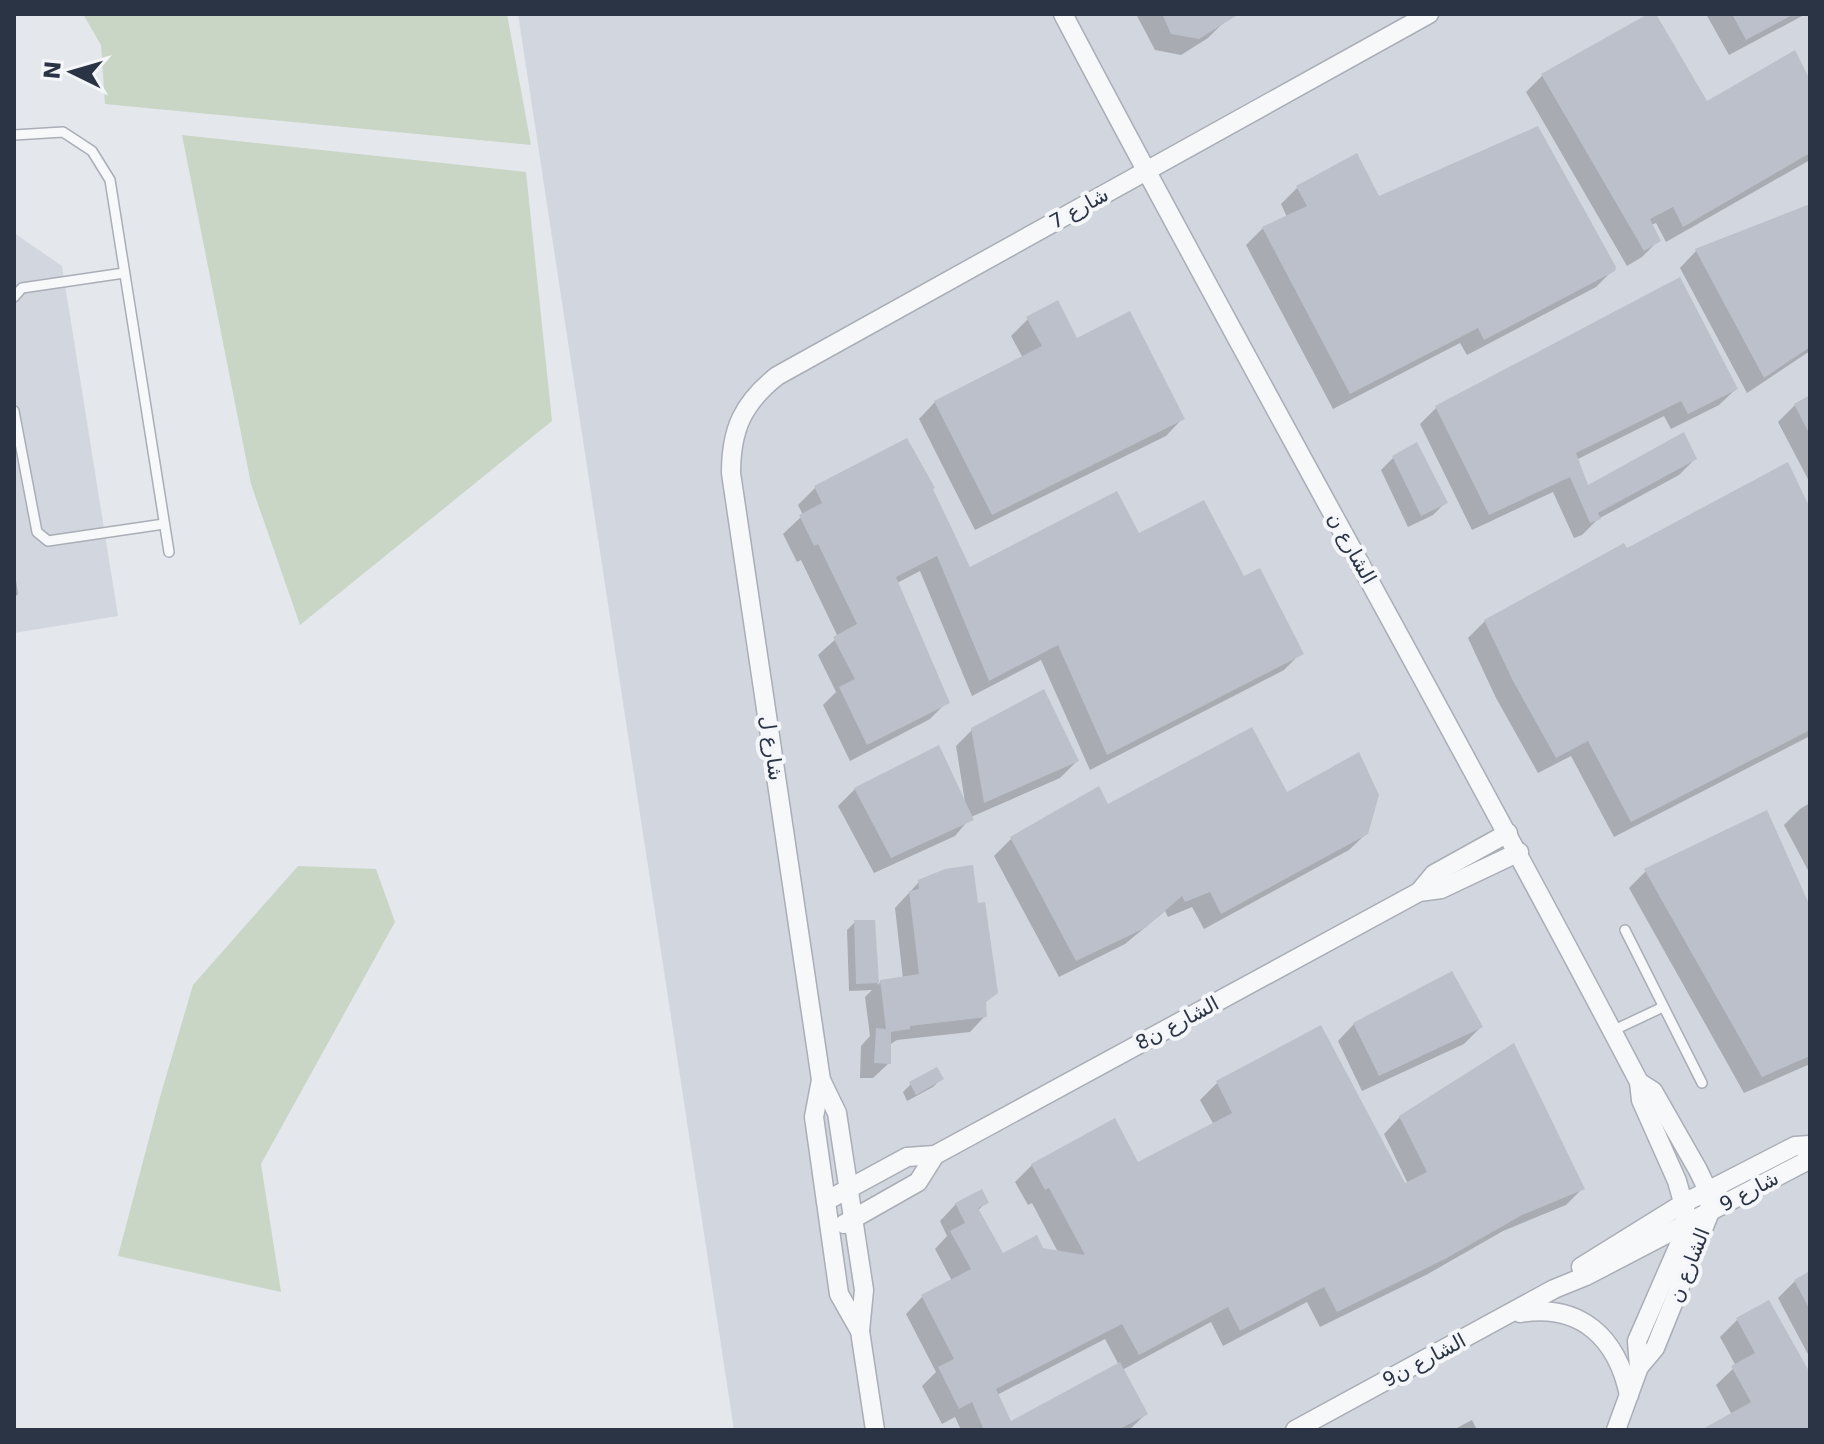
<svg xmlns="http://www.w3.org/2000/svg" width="1824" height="1444" viewBox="0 0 1824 1444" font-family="'DejaVu Sans','Noto Naskh Arabic',sans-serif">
<rect width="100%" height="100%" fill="#e4e7ec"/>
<!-- built -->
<g fill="#d2d6de">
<path d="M518 14H1810V1430H734Z"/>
<path d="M14 233 62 266 118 616 14 633Z"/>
</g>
<!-- green -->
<g fill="#c9d6c5">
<path d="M83 14H507L531 145 105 104 101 45Z"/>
<path d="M182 135 526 172 552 421 300 625 251 484Z"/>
<path d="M298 866 376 869 395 922 261 1164 281 1292 118 1256 160 1097 193 985Z"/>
</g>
<!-- shadow -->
<g fill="#0003" fill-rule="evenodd">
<path d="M1136 14H1220L1225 21 1208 38 1181 55 1155 50Z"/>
<path d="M1654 14 1706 104 1810 84V160L1666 242 1656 223 1651 225 1659 240 1642 257 1627 266 1526 92 1543 75Z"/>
<path d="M1706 14H1806L1729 55Z"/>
<path d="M1298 187 1379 198 1613 270 1596 287 1467 355 1460 343 1333 409 1246 245 1263 228 1287 217 1281 204Z"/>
<path d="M1810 206V351L1747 393 1680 268 1696 251Z"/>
<path d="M1028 319 1076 341 1182 419 1166 436 975 530 919 419 935 402 1023 358 1011 336Z"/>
<path d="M1736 389 1719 405 1671 429 1664 416 1576 460 1587 488 1695 459 1679 475 1598 519 1582 535 1574 538 1553 492 1472 530 1420 424 1436 408Z"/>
<path d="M1810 397V483L1778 422 1795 405Z"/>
<path d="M1393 458 1445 503 1433 515 1408 527 1381 470Z"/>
<path d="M815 488 931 490 969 569 1138 536 1243 579 1301 653 1284 670 1090 770 1041 660 972 696 920 571 897 583 947 702 930 719 850 761 823 705 836 692 818 655 838 637 801 560 797 562 783 534 803 515 798 505Z"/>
<path d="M1810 512V736L1614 837 1571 756 1538 773 1496 698 1468 638 1485 621 1627 551Z"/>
<path d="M14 566 18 594 14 598Z"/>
<path d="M973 729 1077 761 1060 778 971 817 955 836 874 873 838 806 855 789 965 802 956 746Z"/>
<path d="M1098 788 1107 807 1286 795 1367 833 1349 850 1204 929 1192 907 1168 917 1165 911 1125 944 1059 977 994 856 1011 839Z"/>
<path d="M1810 803V874L1784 825 1800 809Z"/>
<path d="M1646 871 1810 910V1064L1744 1093 1629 888Z"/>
<path d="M919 882 976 905 996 992 984 1004 985 1016 970 1032 897 1040 889 1045V1063L873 1078H860L861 1046 870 1036 865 997 872 990 849 991 847 930 855 922H873L878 985 881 981 903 979 895 908Z"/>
<path d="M1354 1024 1481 1027 1464 1044 1362 1091 1338 1041Z"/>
<path d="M1320 1027 1404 1186 1408 1184 1384 1134 1400 1117 1582 1189 1566 1205 1503 1231 1426 1275 1320 1327 1307 1302 1223 1346 1211 1322 1122 1370 1146 1414 1129 1430H961L955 1417 942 1424 922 1386 936 1372 906 1314 922 1297 952 1281 935 1249 947 1236 940 1221 956 1204 987 1202 977 1211 1002 1256 1042 1249 1058 1252 1032 1203 1028 1205 1015 1182 1032 1165 1137 1164 1214 1125 1200 1100 1217 1083ZM1105 1339 1119 1365 1010 1423 997 1395Z"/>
<path d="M941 1079 933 1087 907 1101 903 1092 911 1084Z"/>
<path d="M1810 1273V1358L1778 1298 1795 1281Z"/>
<path d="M1769 1302 1810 1377V1430H1705L1732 1415 1716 1385 1736 1366 1720 1337 1737 1320Z"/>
<path d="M1472 1420 1477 1430H1453Z"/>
</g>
<!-- building -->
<g fill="#bbc0ca">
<path d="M1162 14H1239L1199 39 1171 34Z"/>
<path d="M1648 14H1656L1707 101 1795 50 1810 80V153L1683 227 1673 207 1650 219 1661 241 1644 251 1541 74Z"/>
<path d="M1732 14H1794L1746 40Z"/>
<path d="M1538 126 1616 267 1615 271 1484 340 1478 328 1350 394 1262 227 1307 206 1296 186 1357 153 1379 196Z"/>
<path d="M1810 204V347L1764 378 1695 249Z"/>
<path d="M1680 277 1738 389 1688 414 1681 401 1576 453 1588 485 1684 432 1697 459 1598 513 1601 519 1590 523 1570 477 1489 515 1435 406Z"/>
<path d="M1058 300 1077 338 1130 311 1185 419 992 515 934 401 1042 346 1026 317Z"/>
<path d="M1810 395V435L1794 404Z"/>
<path d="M907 438 935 488 933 489 970 567 1117 491 1139 533 1204 500 1244 576 1260 568 1304 654 1107 755 1058 645 989 681 937 556 896 577 950 703 867 745 839 687 855 679 833 637 857 624 818 544 814 546 799 515 822 503 814 486Z"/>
<path d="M1417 442 1448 503 1421 516 1392 456Z"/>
<path d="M1788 462 1810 508V730L1631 822 1588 741 1556 758 1513 681 1484 620 1624 543 1627 548Z"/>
<path d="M1044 689 1079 761 984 803 971 728Z"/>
<path d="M1252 727 1287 792 1359 752 1379 795 1368 834 1221 914 1210 892 1185 902 1182 896 1145 928 1076 961 1010 837 1099 786 1108 804Z"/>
<path d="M939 745 974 820 891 858 854 788Z"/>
<path d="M1767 810 1810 906V1056L1762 1077 1644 869Z"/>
<path d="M973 865 978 903 985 902 998 993 986 1002 987 1017 910 1026V1029L891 1032V1064L874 1063 876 1028 886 1029 880 980 919 974 909 891 919 889 918 880 945 869Z"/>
<path d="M854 920H875L879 983 856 984Z"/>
<path d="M1452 971 1483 1027 1379 1076 1353 1023Z"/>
<path d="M1321 1025 1405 1183 1427 1172 1399 1116 1514 1043 1585 1189 1522 1215 1445 1259 1337 1312 1324 1287 1240 1331 1228 1307 1139 1355 1122 1324 996 1389 1011 1421 1120 1362 1148 1414 1118 1430H984L972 1402 959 1409 938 1367 954 1359 921 1295 971 1269 950 1231 965 1223 955 1203 982 1189 989 1203 978 1208 1003 1253 1037 1235 1043 1248 1085 1255 1049 1188 1045 1190 1031 1164 1115 1118 1138 1162 1232 1113 1216 1081Z"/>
<path d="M937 1067 944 1079 916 1095 909 1082Z"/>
<path d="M1810 1271V1310L1794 1280Z"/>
<path d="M1769 1300 1810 1373V1430H1701L1751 1402 1731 1366 1755 1353 1736 1318Z"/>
</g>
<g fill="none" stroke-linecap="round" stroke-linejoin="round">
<defs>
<g id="lane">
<path d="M14 135 63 132 92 151 110 180 169 552"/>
<path d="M14 297 22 288 124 273"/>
<path d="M14 411 37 532 48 541 164 524"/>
<path d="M1625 930 1702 1083"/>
<path d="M1612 1031 1663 1007"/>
</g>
<g id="street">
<path d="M1063 14C1251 372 1452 724 1639 1082L1641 1100 1677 1181 1686 1213 1682 1238 1637 1341 1639 1367"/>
<path d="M1419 892 1434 874 1508 833"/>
<path d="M821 1080 814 1117 839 1294 860 1331"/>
<path d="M826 1201 907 1157 935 1155 1419 892 1441 889 1519 852"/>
<path d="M844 1224 918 1182 935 1155"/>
<path d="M1581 1267 1684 1203 1795 1146 1810 1145"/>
<path d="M1520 1313C1581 1303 1617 1338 1629 1395"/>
<path d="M875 1430 860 1331 864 1290 837 1113 821 1080 731 473C731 429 743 403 777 376L1429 14"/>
<path d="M1295 1430 1554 1289 1586 1276 1803 1163 1810 1154"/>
<path d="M1616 1430 1639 1367 1655 1348 1710 1212 1708 1191 1698 1170 1653 1091 1639 1082"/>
</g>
</defs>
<!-- lane casing -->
<use href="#lane" stroke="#a9aeb7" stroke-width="12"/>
<!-- street casing -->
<use href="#street" stroke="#a9aeb7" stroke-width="21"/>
<!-- lane -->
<use href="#lane" stroke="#f7f8fa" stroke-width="9"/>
<!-- street -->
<use href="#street" stroke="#f7f8fa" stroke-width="18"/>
</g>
<g text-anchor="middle" stroke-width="8" stroke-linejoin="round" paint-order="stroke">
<!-- street labels -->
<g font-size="20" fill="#2b3445" stroke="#f4f6f9">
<text transform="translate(1079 208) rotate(-29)" y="7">شارع 7</text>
<text transform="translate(1352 548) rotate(61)" y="7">الشارع ن</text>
<text transform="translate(772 748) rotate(82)" y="7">شارع ل</text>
<text transform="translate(1177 1023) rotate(-28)" y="7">الشارع ن8</text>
<text transform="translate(1749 1191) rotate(-28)" y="7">شارع 9</text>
<text transform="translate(1689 1265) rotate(-68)" y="7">الشارع ن</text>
<text transform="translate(1424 1360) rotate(-28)" y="7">الشارع ن9</text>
</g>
</g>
<!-- border -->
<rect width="1824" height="1444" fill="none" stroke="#2b3445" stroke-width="32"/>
<!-- north arrow -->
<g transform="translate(72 72) rotate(275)" stroke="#f4f6f9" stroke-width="6" paint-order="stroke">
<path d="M0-6L14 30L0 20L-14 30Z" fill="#2b3445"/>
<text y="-12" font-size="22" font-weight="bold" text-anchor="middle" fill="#2b3445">N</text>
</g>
</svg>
